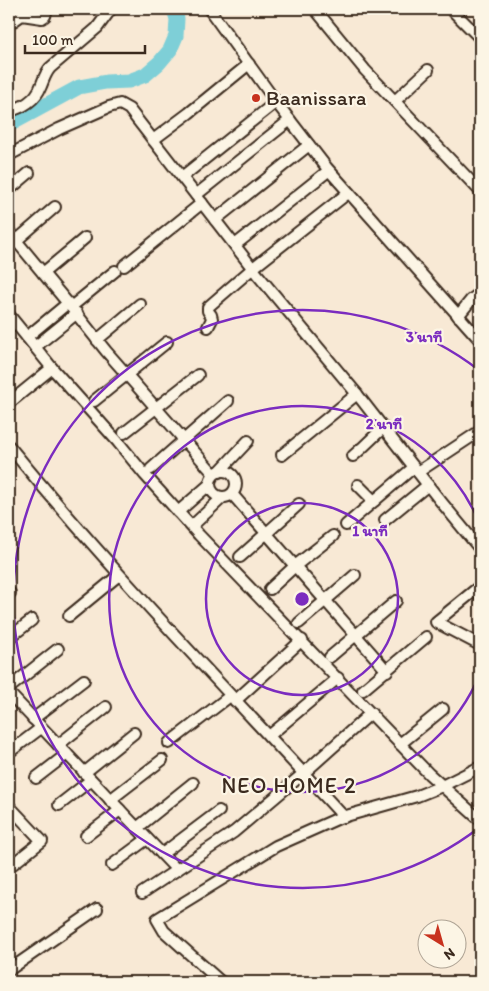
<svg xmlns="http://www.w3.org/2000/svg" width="489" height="991" viewBox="0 0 489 991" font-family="Itim,'Playpen Sans Thai',sans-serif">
<rect width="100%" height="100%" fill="#f8e9d5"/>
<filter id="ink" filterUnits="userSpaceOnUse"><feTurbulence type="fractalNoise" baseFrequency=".02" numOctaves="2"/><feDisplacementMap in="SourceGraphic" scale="10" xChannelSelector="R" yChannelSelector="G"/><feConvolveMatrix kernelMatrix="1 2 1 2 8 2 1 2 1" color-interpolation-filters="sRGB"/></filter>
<g filter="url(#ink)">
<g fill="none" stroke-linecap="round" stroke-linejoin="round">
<!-- river -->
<path stroke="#7ecfd7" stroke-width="15" d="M9 125 79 87 106 82 129 81 145 75 159 63 170 50 176 36 177 19 174 9"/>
<defs>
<g id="minor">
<path d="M209 9 276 102 327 168 480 340"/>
<path d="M315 9 365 70 480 191"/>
<path d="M451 9 480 38"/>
<path d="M9 24 22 15 42 18 45 16 47 9"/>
<path d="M395 101 428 70"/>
<path d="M9 111C22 108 36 100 41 86 44 79 45 74 50 68L97 28 111 9"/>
<path d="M153 140 189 113 249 64"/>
<path d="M9 155 59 129 109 107 120 104 129 109 257 274 357 394 438 498 480 549"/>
<path d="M182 177 276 102"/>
<path d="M9 190 29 173"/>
<path d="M196 195 290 120"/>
<path d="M215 220 309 145"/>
<path d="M9 232 71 307 106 351 214 474"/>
<path d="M235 245 328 171"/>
<path d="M9 247 55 207"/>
<path d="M124 266 202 203"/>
<path d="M43 273 85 238"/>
<path d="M71 307 115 271"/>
<path d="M9 315 52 368 118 442 145 475 199 535 429 774 480 820"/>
<path d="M458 316 471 300 480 293"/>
<path d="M208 327 212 319 211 315 208 311V307L253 268 348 193"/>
<path d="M27 337 68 303"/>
<path d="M97 340 140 304"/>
<path d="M35 347 77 313"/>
<path d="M94 401 167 342"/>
<path d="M9 403 52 368"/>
<path d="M124 433 198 375"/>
<path d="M9 446C114 575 231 694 344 817"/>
<path d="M282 455 357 394"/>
<path d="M353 456 362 448 383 428"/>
<path d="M151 469 228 401"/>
<circle cx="223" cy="484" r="13"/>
<path d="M219 472 248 441"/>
<path d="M418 472 480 431"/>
<path d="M358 485 374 501"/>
<path d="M232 494 387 671"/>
<path d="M178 512 210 484"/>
<path d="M385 520 428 485"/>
<path d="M346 525 414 467"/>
<path d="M192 526 222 498"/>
<path d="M240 557 299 504"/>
<path d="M480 586 436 622 480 645"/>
<path d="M270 589 295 566 333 536"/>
<path d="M9 594 10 593"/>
<path d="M69 616 119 575"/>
<path d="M299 623 355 575"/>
<path d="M9 638 32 620"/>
<path d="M330 657 396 601"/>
<path d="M9 688 58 649"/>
<path d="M363 690 426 637"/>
<path d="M9 693 177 870"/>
<path d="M235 701 302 640"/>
<path d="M33 719 84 680"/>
<path d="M269 736 338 678"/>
<path d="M169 743 230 696"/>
<path d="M400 744 443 709"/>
<path d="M58 745 106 707"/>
<path d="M12 750 41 728"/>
<path d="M84 773 134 733"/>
<path d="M36 778 67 754"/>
<path d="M110 800 162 760"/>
<path d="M59 805 91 780"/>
<path d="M9 806 42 841 9 867"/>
<path d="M137 828 193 783"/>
<path d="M86 836 120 810"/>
<path d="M162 854 219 811"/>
<path d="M112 865 147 839"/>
<path d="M142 893 234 832 304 773 371 713"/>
<path d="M9 970 97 909"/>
<path d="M221 982 164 931 157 919 276 846 339 818 417 796 442 786 480 767"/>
</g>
</defs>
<!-- minor casing -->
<use href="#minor" stroke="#3b2a1e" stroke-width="14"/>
<!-- minor -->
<use href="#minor" stroke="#fcf5e5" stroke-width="10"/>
</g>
</g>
<!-- distance rings -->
<g fill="none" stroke="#7b2cbf" stroke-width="2.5">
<circle cx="302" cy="599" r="96"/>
<path d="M480 674A193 193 0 1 1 480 524"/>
<path d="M480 827A289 289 0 1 1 480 371"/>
</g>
<!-- markers -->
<circle fill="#c8321e" stroke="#fcf5e5" stroke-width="2" cx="256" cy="98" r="5"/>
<g text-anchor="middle" stroke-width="4.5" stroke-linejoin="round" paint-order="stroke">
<!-- poi labels -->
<g font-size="21" fill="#3b2a1e" stroke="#fcf5e5" text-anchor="start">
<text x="266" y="105">Baanissara</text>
</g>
<!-- neighbourhood labels -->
<g font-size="22" letter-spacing="1" fill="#3b2a1e" stroke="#fcf5e5">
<text x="289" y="793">NEO HOME 2</text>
</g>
</g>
<circle cx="302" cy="599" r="8" fill="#7b2cbf" stroke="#fcf5e5" stroke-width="2.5"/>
<g font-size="15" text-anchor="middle" font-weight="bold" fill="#7b2cbf" stroke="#fcf5e5" stroke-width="4.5" stroke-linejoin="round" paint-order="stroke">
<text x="424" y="342">3 นาที</text>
<text x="384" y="429">2 นาที</text>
<text x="370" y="536">1 นาที</text>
</g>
<!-- margin -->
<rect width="489" height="991" fill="none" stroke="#fcf5e5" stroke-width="30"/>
<rect x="15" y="15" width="459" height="961" fill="none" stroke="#3b2a1e" stroke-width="2" filter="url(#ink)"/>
<!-- north arrow -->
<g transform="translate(442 944) rotate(143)"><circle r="24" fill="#fcf5e5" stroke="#afa495"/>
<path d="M0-4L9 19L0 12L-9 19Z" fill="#c8321e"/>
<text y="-8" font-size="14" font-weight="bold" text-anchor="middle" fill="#3b2a1e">N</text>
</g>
<!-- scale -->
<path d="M25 45v8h120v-8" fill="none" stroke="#3b2a1e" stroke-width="2.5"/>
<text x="32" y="45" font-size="15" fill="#3b2a1e" stroke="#fcf5e5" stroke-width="4" paint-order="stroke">100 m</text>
</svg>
